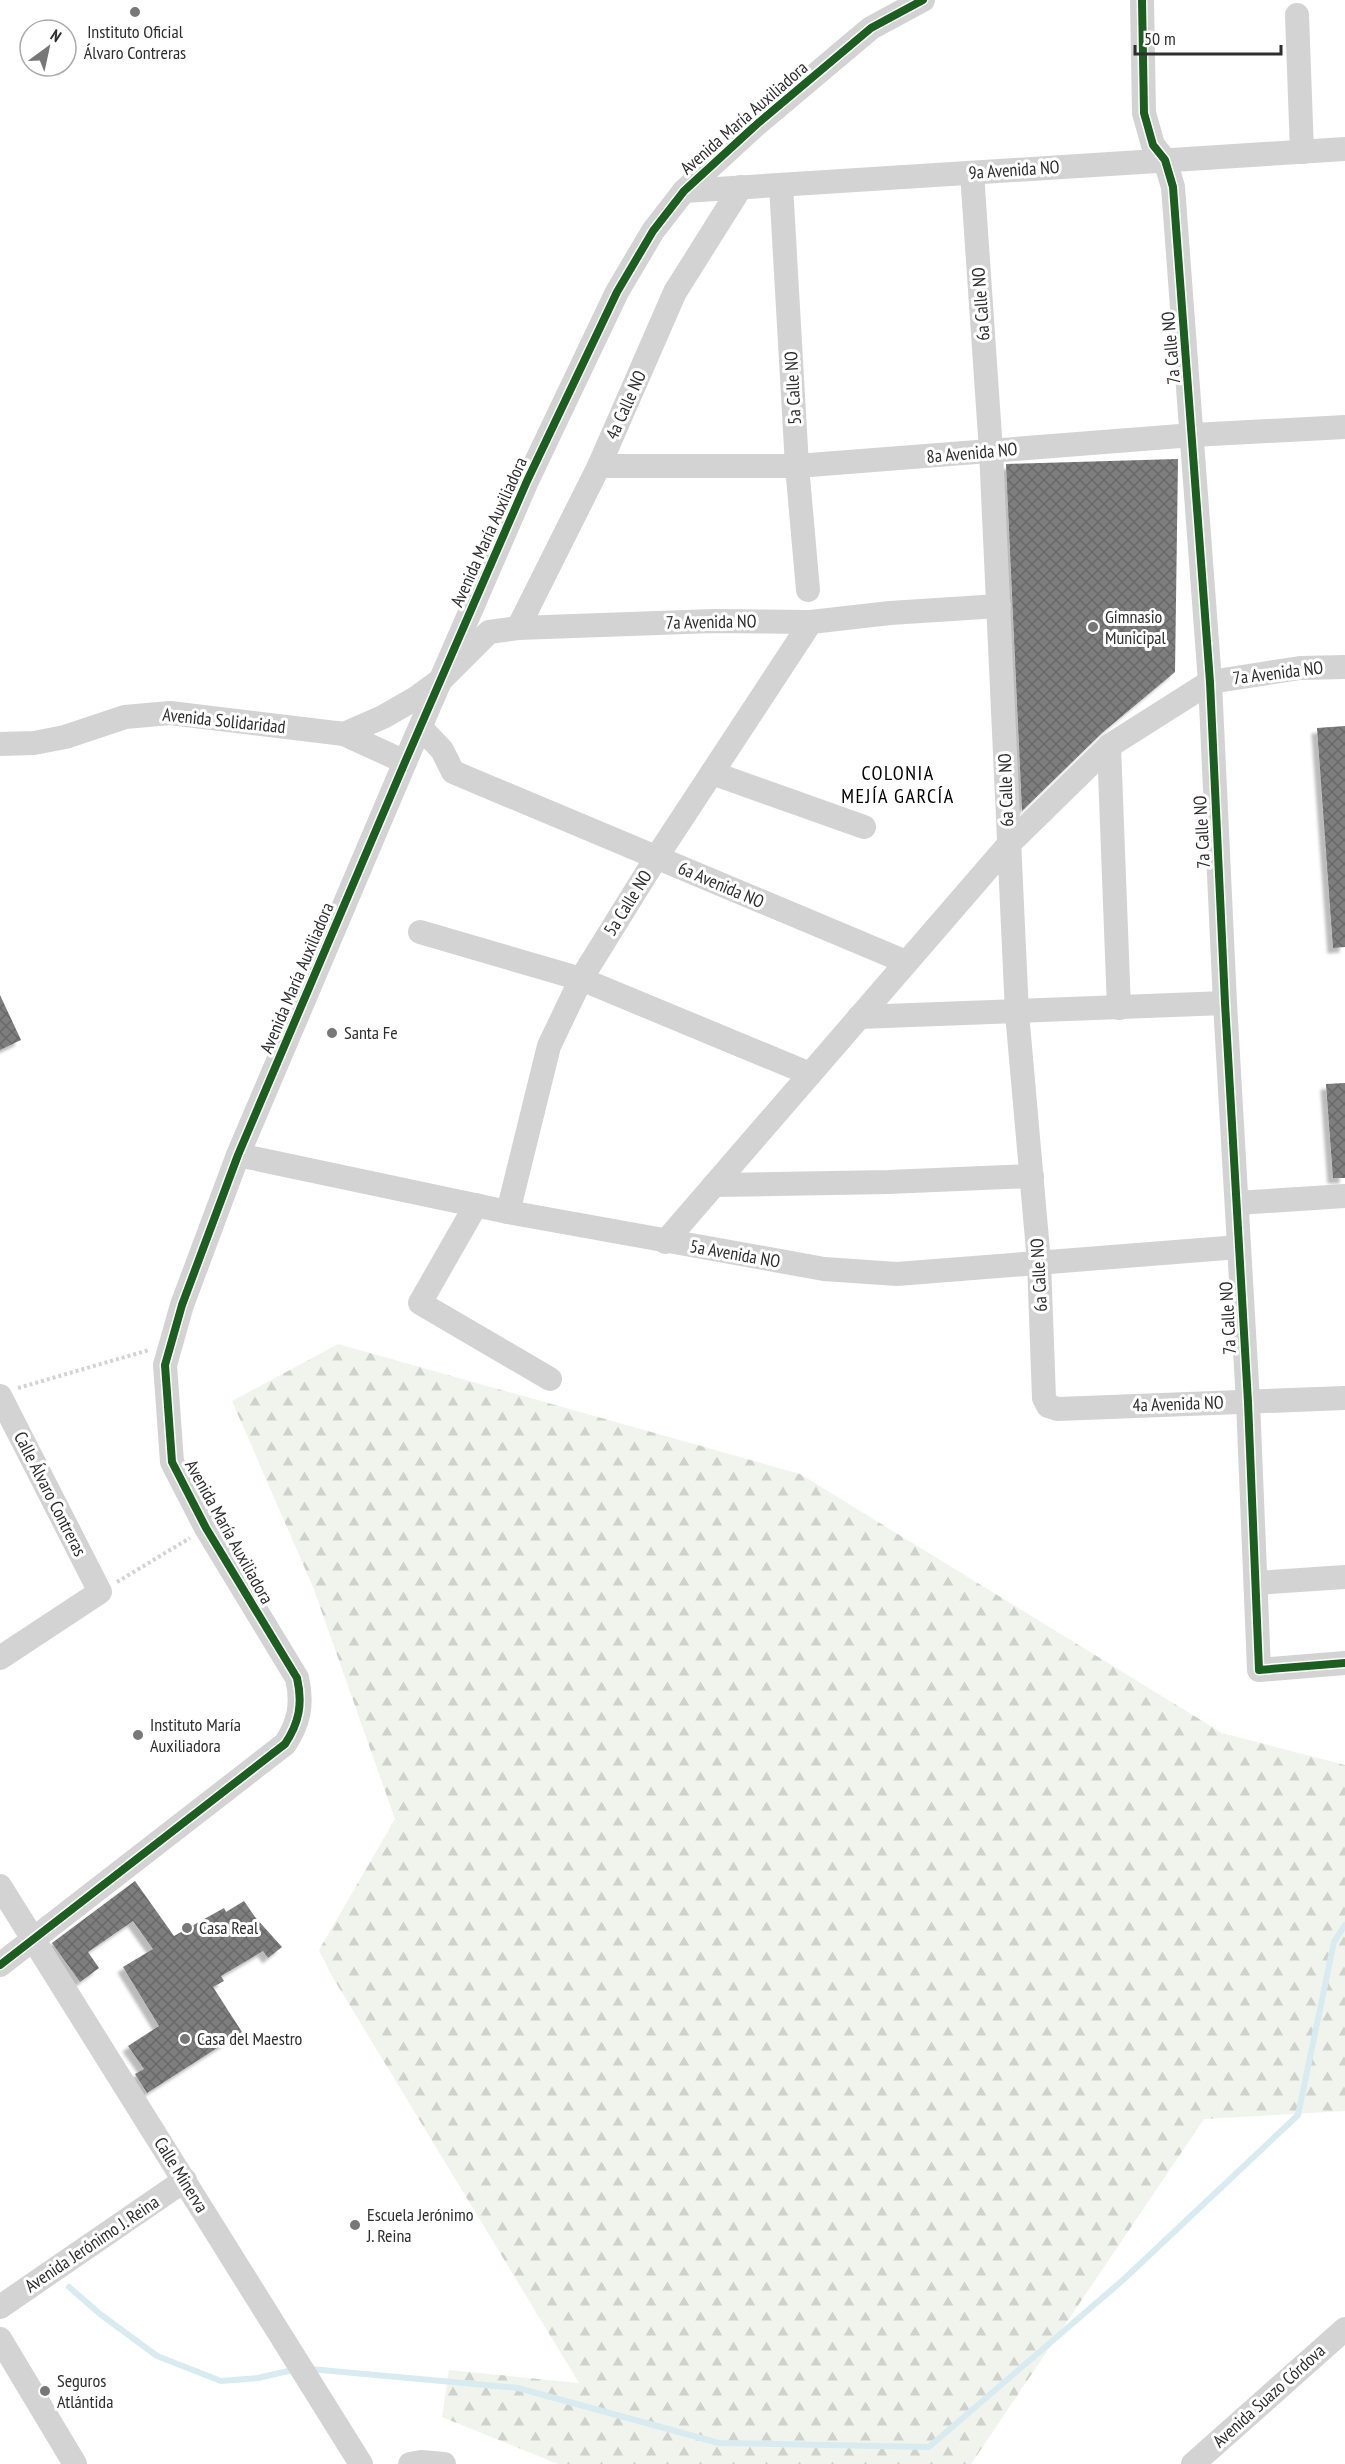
<svg xmlns="http://www.w3.org/2000/svg" width="1345" height="2464" viewBox="0 0 1345 2464" font-family="'PT Sans Narrow',sans-serif">
<defs>
<pattern id="forest-firs" width="22" height="20" patternUnits="userSpaceOnUse" patternTransform="scale(1.5)"><rect width="22" height="20" fill="#f1f4ec"/><path d="M5 1l3.5 6h-7zM16 11l3.5 6h-7z" fill="#cfd2cb"/></pattern>
<pattern id="building-cross-hatch" width="8" height="8" patternUnits="userSpaceOnUse" patternTransform="scale(1.5)"><rect width="8" height="8" fill="#7e7e7e"/><path d="M0 0l8 8M0 8l8-8" fill="none" stroke="#686868"/></pattern>
<filter id="shadow"><feDropShadow dx="-5.5" dy="5.5" stdDeviation="1.5" flood-color="#0004"/></filter>
</defs>
<rect width="100%" height="100%" fill="#fff"/>
<!-- forest -->
<path fill="url(#forest-firs)" d="M338 1344 800 1474 1222 1733 1345 1765V2111L1204 2119 971 2464H558L442 2417 449 2370 579 2383 332 1976 319 1950 395 1819 313 1587 232 1401Z"/>
<g fill="none" stroke-linecap="round" stroke-linejoin="round">
<!-- stream -->
<g stroke="#d8ebf1" stroke-width="6">
<path d="M69 2287 100 2314 157 2356 221 2381 258 2378 297 2369"/>
<path d="M310 2369 518 2388 719 2443 929 2447 1123 2280 1298 2115 1334 1942 1345 1925"/>
</g>
</g>
<!-- building -->
<g fill="url(#building-cross-hatch)" filter="url(#shadow)">
<path d="M1178 459 1175 672 1103 732 1022 811 1006 464Z"/>
<path d="M1345 726V947L1333 948 1317 728Z"/>
<path d="M0 995 21 1040 0 1050Z"/>
<path d="M1345 1083V1178H1333L1326 1084Z"/>
<path d="M135 1881 174 1936 224 1908 226 1912 244 1901 255 1917 282 1947 268 1958 263 1951 221 1976 224 1981 213 1987 242 2032 147 2093 135 2074 144 2069 128 2046 159 2026 123 1967 153 1949 133 1921 88 1952 99 1968 80 1982 52 1943Z"/>
</g>
<g fill="none" stroke-linecap="round" stroke-linejoin="round">
<!-- path -->
<g stroke="#d3d3d3" stroke-width="4" stroke-dasharray="3 3" stroke-linecap="butt">
<path d="M18 1388 149 1350"/>
<path d="M117 1582 190 1538"/>
</g>
<!-- minor -->
<g stroke="#d3d3d3" stroke-width="24">
<path d="M1142 0 1144 113 1153 145 1165 160 1173 187 1210 682 1225 1003 1248 1402 1259 1670 1345 1663"/>
<path d="M1297 15 1302 152"/>
<path d="M972 173 991 451 1017 1013 1039 1262 1044 1398 1048 1406 1058 1409 1345 1398"/>
<path d="M781 185 797 466 808 590"/>
<path d="M684 191 1345 149"/>
<path d="M599 466H797L1193 435 1345 427"/>
<path d="M518 628 599 466 675 292 741 187"/>
<path d="M421 728 442 750 453 772 906 962"/>
<path d="M344 734 383 717 416 698 442 679 489 632 518 628 714 621 811 622 890 613 999 606"/>
<path d="M0 744 34 743 65 737 125 717 170 713 344 734 405 762"/>
<path d="M1109 746 1119 1008"/>
<path d="M712 773 864 827"/>
<path d="M420 932 581 979 810 1074"/>
<path d="M859 1017 1225 1003"/>
<path d="M238 1155 508 1212 824 1269 897 1274 1239 1247"/>
<path d="M714 1185 888 1182 1032 1176"/>
<path d="M1237 1203 1345 1196"/>
<path d="M476 1205 420 1303 550 1379"/>
<path d="M508 1212 549 1046 581 979 656 858 811 622"/>
<path d="M665 1242 1009 844 1109 746 1210 682 1300 668 1345 667"/>
<path d="M0 1396 100 1592 0 1658"/>
<path d="M1256 1583 1345 1577"/>
<path d="M0 1886 361 2464"/>
<path d="M0 1965 285 1744C299 1723 303 1704 297 1678L206 1528 172 1462 165 1365 182 1305 238 1155 405 762 527 481 617 292 653 231 684 191 757 124 871 28 923 0"/>
<path d="M0 2307 185 2180"/>
<path d="M0 2339 75 2464"/>
<path d="M410 2464 421 2462 444 2464"/>
<path d="M1193 2464 1345 2329"/>
</g>
<defs>
<g id="cycleway">
<path d="M1142 0 1144 113 1153 145 1165 160 1173 187 1210 682 1225 1003 1248 1402 1259 1670 1345 1663"/>
<path d="M0 1965 285 1744C299 1723 303 1704 297 1678L206 1528 172 1462 165 1365 182 1305 238 1155 405 762 527 481 617 292 653 231 684 191 757 124 871 28 923 0"/>
</g>
</defs>
<!-- cycleway casing -->
<use href="#cycleway" stroke="#fff" stroke-width="11"/>
<!-- cycleway -->
<use href="#cycleway" stroke="#1b5e20" stroke-width="8"/>
</g>
<!-- markers -->
<g fill="#777" stroke="#fff" stroke-width="2">
<circle cx="135" cy="12" r="6"/>
<circle cx="1093" cy="627" r="6"/>
<circle cx="332" cy="1033" r="6"/>
<circle cx="138" cy="1735" r="6"/>
<circle cx="187" cy="1928" r="6"/>
<circle cx="185" cy="2039" r="6"/>
<circle cx="355" cy="2225" r="6"/>
<circle cx="45" cy="2391" r="6"/>
</g>
<g text-anchor="middle" stroke-width="6" stroke-linejoin="round" paint-order="stroke">
<!-- poi labels -->
<g font-size="18" fill="#2e2e2e" stroke="#fff" text-anchor="start">
<text x="135" y="38" text-anchor="middle">Instituto Oficial<tspan x="135" dy="21">Álvaro Contreras</tspan></text>
<text x="1105" y="623">Gimnasio<tspan x="1105" dy="21">Municipal</tspan></text>
<text x="344" y="1039">Santa Fe</text>
<text x="150" y="1731">Instituto María<tspan x="150" dy="21">Auxiliadora</tspan></text>
<text x="199" y="1934">Casa Real</text>
<text x="197" y="2045">Casa del Maestro</text>
<text x="367" y="2221">Escuela Jerónimo<tspan x="367" dy="21">J. Reina</tspan></text>
<text x="57" y="2387">Seguros<tspan x="57" dy="21">Atlántida</tspan></text>
</g>
<!-- street labels -->
<g font-size="18" fill="#2e2e2e" stroke="#fff">
<text transform="translate(744 118) rotate(-41)" y="6">Avenida María Auxiliadora</text>
<text transform="translate(1014 170) rotate(-4)" y="6">9a Avenida NO</text>
<text transform="translate(981 304) rotate(-94)" y="6">6a Calle NO</text>
<text transform="translate(1171 348) rotate(-95)" y="6">7a Calle NO</text>
<text transform="translate(793 388) rotate(-93)" y="6">5a Calle NO</text>
<text transform="translate(626 405) rotate(-66)" y="6">4a Calle NO</text>
<text transform="translate(972 453) rotate(-5)" y="6">8a Avenida NO</text>
<text transform="translate(489 532) rotate(-66)" y="6">Avenida María Auxiliadora</text>
<text transform="translate(711 622) rotate(-1)" y="6">7a Avenida NO</text>
<text transform="translate(1278 673) rotate(-7)" y="6">7a Avenida NO</text>
<text transform="translate(224 721) rotate(6)" y="6">Avenida Solidaridad</text>
<text transform="translate(1006 790) rotate(-92)" y="6">6a Calle NO</text>
<text transform="translate(1202 832) rotate(-93)" y="6">7a Calle NO</text>
<text transform="translate(721 885) rotate(23)" y="6">6a Avenida NO</text>
<text transform="translate(628 903) rotate(-58)" y="6">5a Calle NO</text>
<text transform="translate(297 978) rotate(-67)" y="6">Avenida María Auxiliadora</text>
<text transform="translate(735 1254) rotate(10)" y="6">5a Avenida NO</text>
<text transform="translate(1039 1275) rotate(-93)" y="6">6a Calle NO</text>
<text transform="translate(1228 1318) rotate(-93)" y="6">7a Calle NO</text>
<text transform="translate(1178 1404) rotate(-2)" y="6">4a Avenida NO</text>
<text transform="translate(50 1494) rotate(63)" y="6">Calle Álvaro Contreras</text>
<text transform="translate(229 1532) rotate(61)" y="6">Avenida María Auxiliadora</text>
<text transform="translate(181 2175) rotate(58)" y="6">Calle Minerva</text>
<text transform="translate(92 2244) rotate(-34)" y="6">Avenida Jerónimo J. Reina</text>
<text transform="translate(1269 2396) rotate(-42)" y="6">Avenida Suazo Córdova</text>
</g>
<!-- neighbourhood labels -->
<g font-size="20" letter-spacing="1.5" fill="#000" stroke="#fff">
<text x="898" y="780">COLONIA<tspan x="898" dy="23">MEJÍA GARCÍA</tspan></text>
</g>
</g>
<!-- north arrow -->
<g transform="translate(48 48) rotate(33)"><circle r="28" fill="#ffffff" stroke="#ababab" stroke-width="1.5"/>
<path d="M0-4.5L10 22L0 15L-10 22Z" fill="#777777"/>
<text y="-9" font-size="16" font-weight="bold" text-anchor="middle" fill="#2e2e2e">N</text>
</g>
<!-- scale -->
<path d="M1135 45v9h146v-9" fill="none" stroke="#2e2e2e" stroke-width="3"/>
<text x="1144" y="45" font-size="18" fill="#2e2e2e" stroke="#ffffff" stroke-width="4.5" paint-order="stroke">50 m</text>
</svg>
